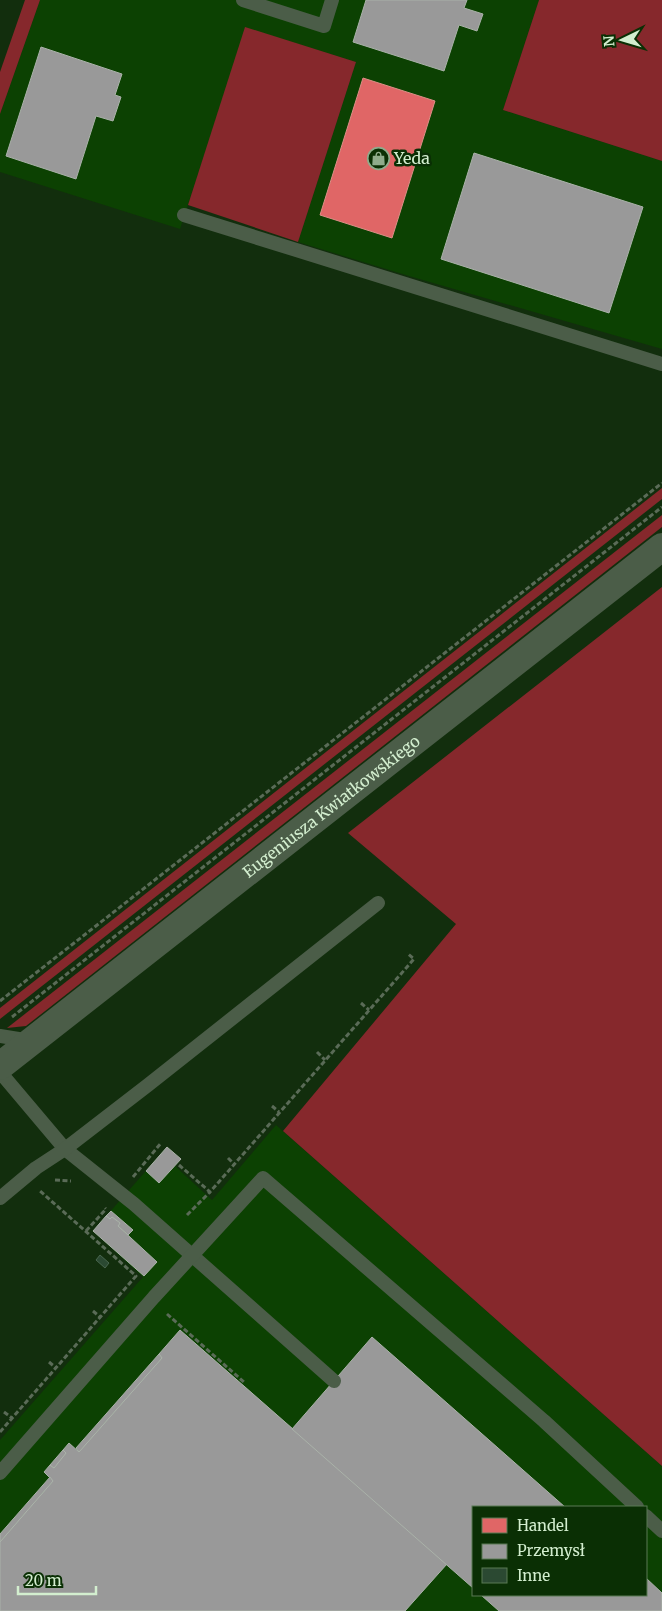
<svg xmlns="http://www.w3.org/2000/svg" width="662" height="1611" viewBox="0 0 662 1611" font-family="Merriweather,serif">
<rect width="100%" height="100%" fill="#122e0d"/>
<!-- built -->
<g fill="#0c4102" fill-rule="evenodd">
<path d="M40 0H539L503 110 662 161V349L409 276 298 242 356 62 246 28 180 229 0 172V114Z"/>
<path d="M276 1125 662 1466V1611H0V1440L143 1277 93 1231 167 1147 181 1159 175 1166 212 1200ZM473 1507H646V1595H473Z"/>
</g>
<!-- green -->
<g fill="#86282c">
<path d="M25 0H40L0 114V72Z"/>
<path d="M539 0H662V161L503 110Z"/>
<path d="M245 27 356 62 298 242 188 205Z"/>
<path d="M662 488V499L0 1019V1008Z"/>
<path d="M662 515V527L26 1026 7 1028Z"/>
<path d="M662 587V1466L283 1131 456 924 348 833Z"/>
</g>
<!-- shops -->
<path fill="#e06666" stroke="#dc8f86" d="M363 78 435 101 392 238 320 215Z"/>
<!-- industry -->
<g fill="#999" stroke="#aab2a9">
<path d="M366 0H467L464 8 483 14 477 31 459 25 444 71 353 42Z"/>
<path d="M41 47 122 74 115 95 121 97 113 121 96 116 76 179 6 156Z"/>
<path d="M474 153 643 207 609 313 441 259Z"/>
<path d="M167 1147 181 1159 159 1183 146 1171Z"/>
<path d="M111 1211 133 1230 128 1235 118 1226 120 1223 112 1217 110 1219 106 1216Z"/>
<path d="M106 1216 110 1219 112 1217 120 1223 118 1226 157 1262 144 1276 93 1231Z"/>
<path d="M180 1330 447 1564 405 1611H0V1542L53 1481 44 1472 50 1465 54 1468 66 1453 63 1450 69 1443 79 1452 162 1358 159 1354Z"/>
<path d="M372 1337 565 1507H473V1588L292 1429Z"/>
<path d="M159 1354 162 1358 79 1452 76 1448Z"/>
<path d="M63 1450 66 1453 54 1468 50 1465Z"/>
<path d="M50 1477 53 1481 0 1542V1534Z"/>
<path d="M646 1578 662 1593V1611H499L481 1595H646Z"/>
</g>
<!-- building -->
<path fill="#2b4932" stroke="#49664f" d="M100 1255 109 1263 105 1268 96 1260Z"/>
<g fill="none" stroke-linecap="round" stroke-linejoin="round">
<!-- path -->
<g stroke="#5a6b57" stroke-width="3" stroke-dasharray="5 2.5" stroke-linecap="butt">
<path d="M0 1001 662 483"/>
<path d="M361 1003 369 1010"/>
<path d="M12 1017 662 507"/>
<path d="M317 1052 325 1060"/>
<path d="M272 1106 279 1112"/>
<path d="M228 1158 234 1164"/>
<path d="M179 1165 210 1192 414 959 407 953"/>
<path d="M133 1177 161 1143"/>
<path d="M55 1180 71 1181"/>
<path d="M187 1215 210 1192"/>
<path d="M86 1231 106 1209 105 1208"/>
<path d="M93 1311 100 1317"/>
<path d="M167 1314 245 1383"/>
<path d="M49 1362 56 1368"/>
<path d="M4 1412 12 1418"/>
<path d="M0 1432 136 1276 39 1190"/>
</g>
<!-- lane -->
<g stroke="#4b5d48" stroke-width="14">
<path d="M243 0 324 26 332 0"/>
<path d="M184 215 662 364"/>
<path d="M0 1036 31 1041"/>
<path d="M0 1072 65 1149 134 1204 334 1381"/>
<path d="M0 1198 36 1168 65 1149 148 1085 378 903"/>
<path d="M0 1473 154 1297 263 1178 544 1421 637 1507"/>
<path d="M646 1516 662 1531"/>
</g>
<!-- secondary -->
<path stroke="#4b5d48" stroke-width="28" id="s1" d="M0 1066 662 547"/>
</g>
<!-- icons -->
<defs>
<symbol id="shop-ring" viewBox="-11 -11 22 22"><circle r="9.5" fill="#0a2f04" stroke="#8fab8b" stroke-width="1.5"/><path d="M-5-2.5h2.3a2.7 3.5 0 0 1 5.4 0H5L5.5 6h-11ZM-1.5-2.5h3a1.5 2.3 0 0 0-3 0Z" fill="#8fab8b"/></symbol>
</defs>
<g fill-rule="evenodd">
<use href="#shop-ring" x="366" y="146" width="25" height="25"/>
</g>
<g text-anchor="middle" stroke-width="5" stroke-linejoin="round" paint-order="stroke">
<!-- poi labels -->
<g font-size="16" fill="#d3eecf" stroke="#0a2f04" text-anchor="start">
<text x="394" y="164">Yeda</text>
</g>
<!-- street labels -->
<g font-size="16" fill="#d3eecf" stroke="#0a2f04">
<text dy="6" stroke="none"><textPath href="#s1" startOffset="421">Eugeniusza Kwiatkowskiego</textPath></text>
</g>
</g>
<!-- legend -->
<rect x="472" y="1506" width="175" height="90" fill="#0a2f04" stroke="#5a7b55"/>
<rect x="482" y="1518" width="25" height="15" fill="#e06666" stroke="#5a7b55"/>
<text x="517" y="1531" font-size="15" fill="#d3eecf">Handel</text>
<rect x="482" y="1544" width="25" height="15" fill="#999999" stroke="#5a7b55"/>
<text x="517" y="1556" font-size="15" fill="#d3eecf">Przemysł</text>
<rect x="482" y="1568" width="25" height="15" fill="#2b4932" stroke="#5a7b55"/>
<text x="517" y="1581" font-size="15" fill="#d3eecf">Inne</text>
<!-- north arrow -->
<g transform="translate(622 40) rotate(265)" stroke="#0a2f04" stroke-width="4" paint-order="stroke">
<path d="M0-4L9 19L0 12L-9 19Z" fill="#d3eecf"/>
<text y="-8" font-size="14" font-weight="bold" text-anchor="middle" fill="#d3eecf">N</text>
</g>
<!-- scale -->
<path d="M18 1586v8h78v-8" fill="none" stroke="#d3eecf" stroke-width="2.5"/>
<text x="25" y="1586" font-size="15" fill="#d3eecf" stroke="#0a2f04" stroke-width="4" paint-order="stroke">20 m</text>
</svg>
